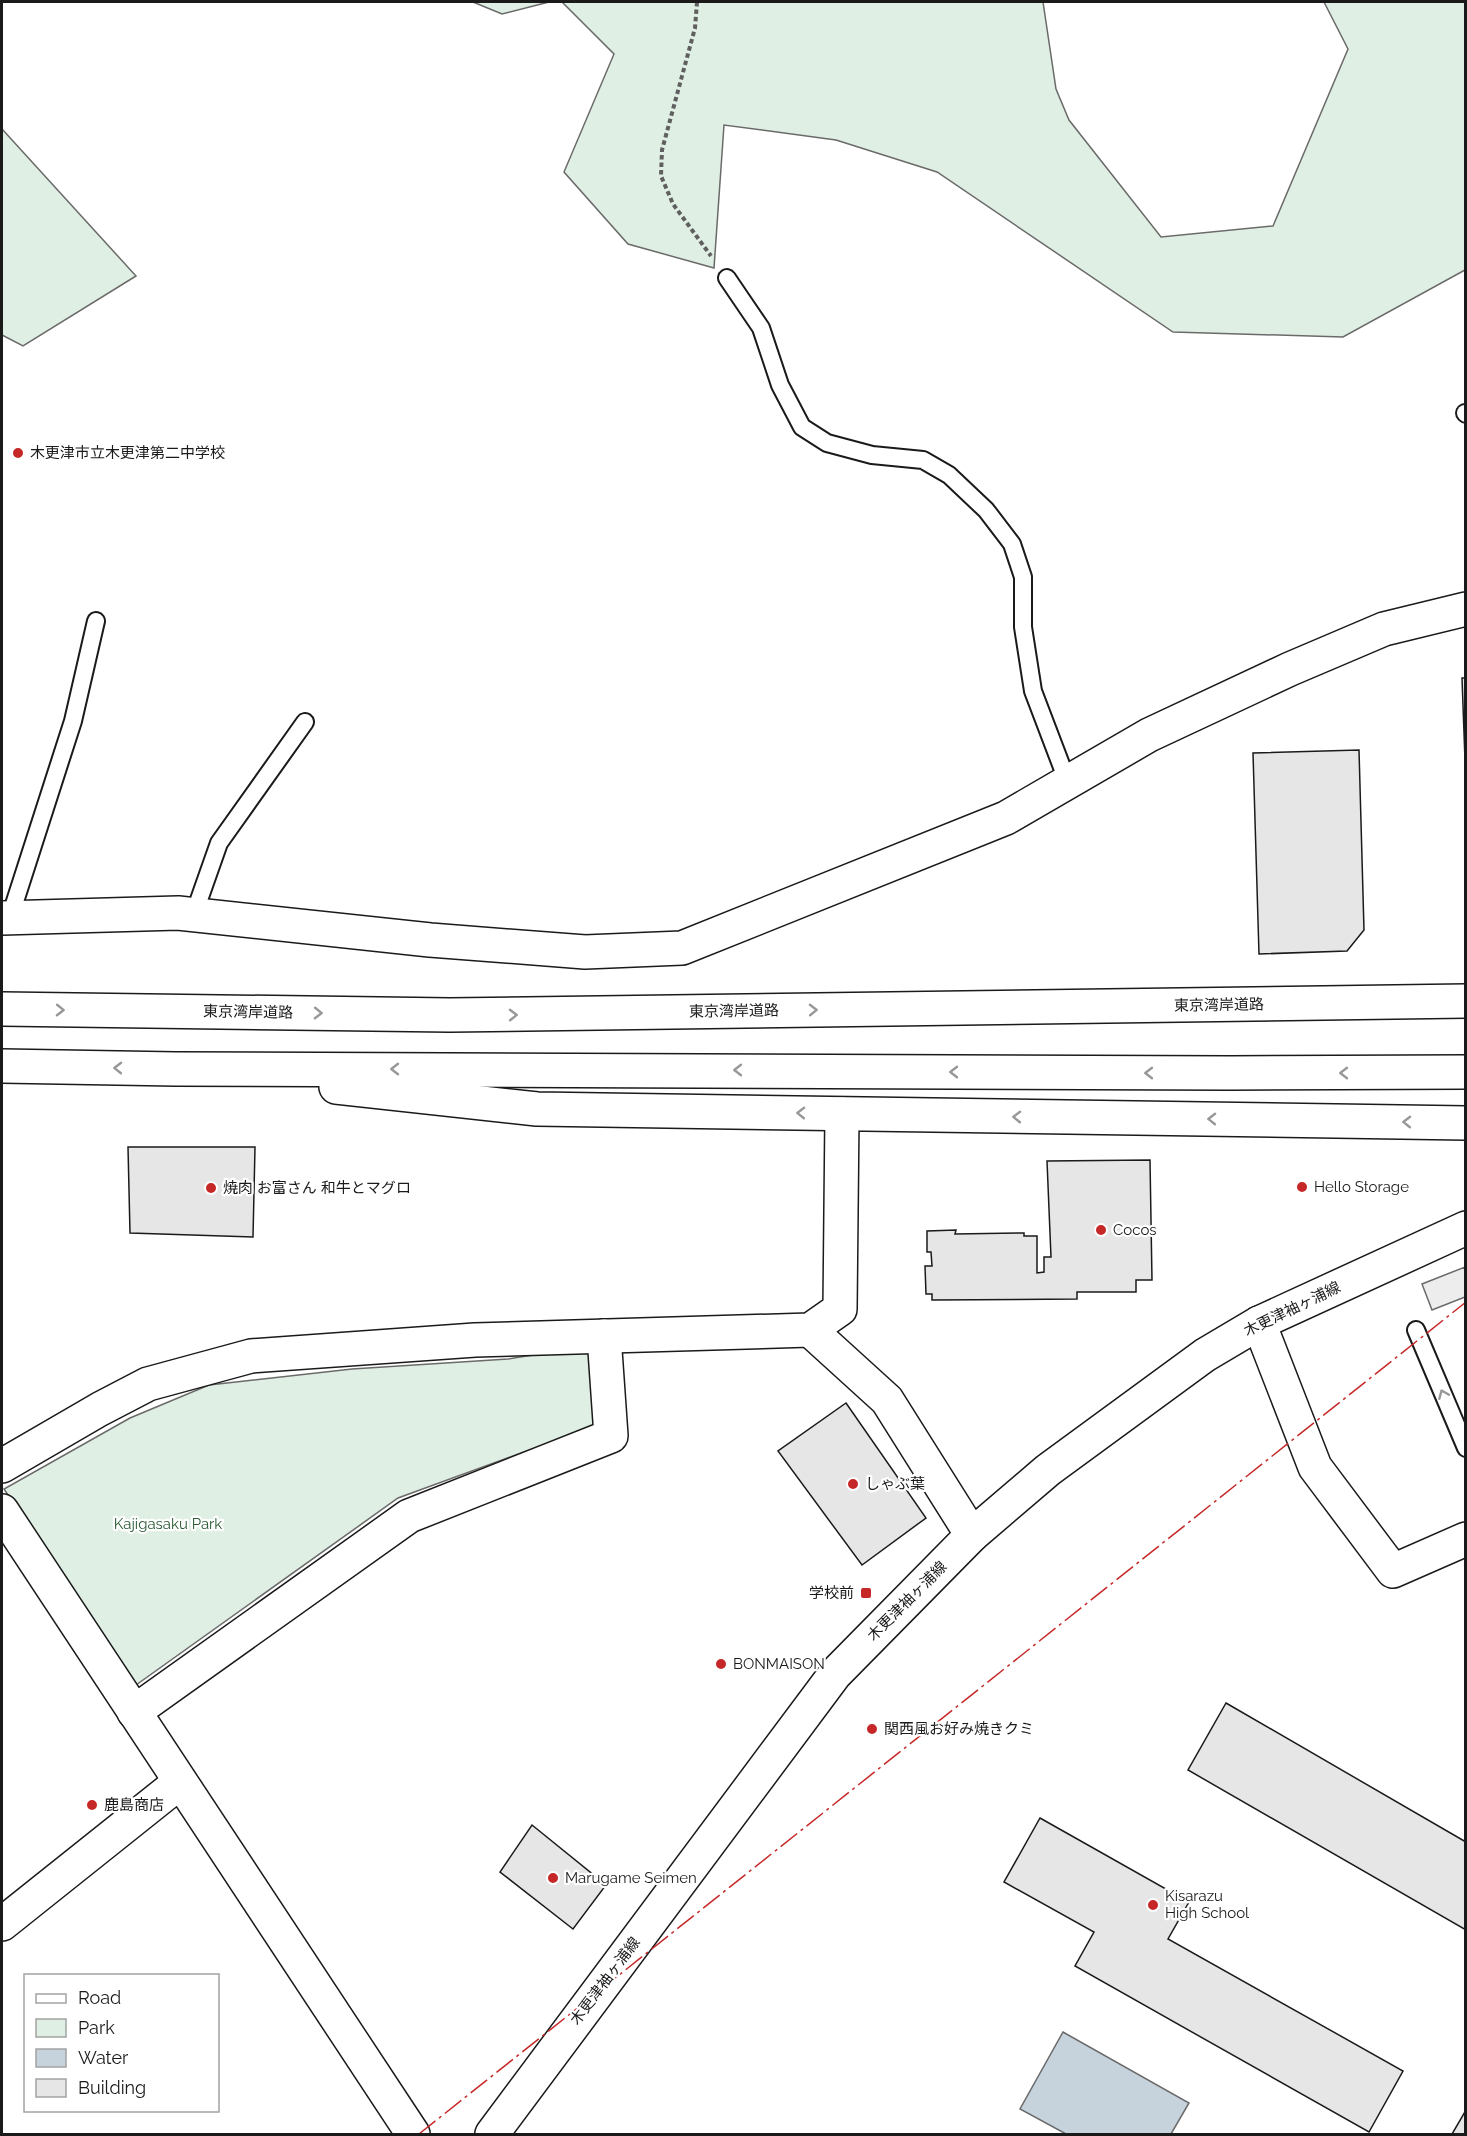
<svg xmlns="http://www.w3.org/2000/svg" width="1467" height="2136" viewBox="0 0 1467 2136" font-family="Raleway,'Noto Sans JP',sans-serif">
<rect width="100%" height="100%" fill="#fff"/>
<!-- green -->
<g fill="#e0efe3" stroke="#6a6a6a" stroke-width="1.5">
<path d="M473 2H549L502 14Z"/>
<path d="M562 2H1043L1056 89 1069 120 1161 237 1273 226 1348 49 1324 2H1465V270L1343 337 1173 332 937 172 836 140 724 125 714 268 628 244 564 172 614 54Z"/>
<path d="M2 129 136 276 23 346 2 335Z"/>
<path d="M589 1346 595 1426 398 1498 136 1685 4 1489 130 1418 209 1385 352 1369 508 1359Z"/>
</g>
<!-- parking -->
<path fill="#ededed" stroke="#6a6a6a" stroke-width="1.5" d="M1465 1267V1297L1432 1310 1422 1284Z"/>
<!-- water -->
<path fill="#c6d2dc" stroke="#6a6a6a" stroke-width="1.5" d="M1063 2032 1189 2103 1171 2134H1066L1020 2109Z"/>
<!-- building -->
<g fill="#e6e6e6" stroke="#1a1a1a" stroke-width="1.5">
<path d="M1462 678H1466V788Z"/>
<path d="M1359 750 1364 930 1347 951 1259 954 1253 753Z"/>
<path d="M128 1147H255L253 1237 130 1233Z"/>
<path d="M1150 1160 1152 1280H1136V1292H1077V1299L932 1300V1294H926L925 1266H932L931 1252H927V1231L956 1230 955 1234 1024 1233V1236H1037V1273L1044 1272V1257H1051L1047 1161Z"/>
<path d="M846 1403 926 1518 862 1565 778 1451Z"/>
<path d="M1226 1703 1466 1842V1930L1188 1770Z"/>
<path d="M1040 1818 1189 1902 1168 1939 1403 2071 1369 2132 1075 1966 1094 1932 1004 1882Z"/>
<path d="M532 1825 606 1885 573 1929 500 1872Z"/>
<path d="M1466 2110V2134H1452Z"/>
</g>
<g fill="none" stroke-linecap="round" stroke-linejoin="round">
<defs>
<g id="service">
<path d="M727 278 761 328 780 385 802 427 827 443 872 455 923 460 949 475 986 510 1012 544 1023 577V627L1033 691 1068 783"/>
<path d="M1465 413 1466 414"/>
<path d="M194 914 219 843 305 722"/>
<path d="M10 917 73 721 96 621"/>
<path d="M1416 1330 1466 1448"/>
</g>
<g id="minor">
<path d="M2 918 178 913 430 940 585 952 682 948 1006 818 1149 735 1290 669 1384 629 1466 609"/>
<path d="M1259 1323 1315 1467 1393 1571 1466 1539"/>
<path d="M810 1330 887 1400 972 1535"/>
<path d="M2 1466 100 1409 148 1384 251 1356 475 1340 810 1330 840 1309 842 1114"/>
<path d="M2 1511 413 2134"/>
<path d="M134 1712 409 1516 611 1436 604 1336"/>
<path d="M2 1924 180 1782"/>
</g>
<path id="secondary" d="M492 2134 835 1674 972 1535 1048 1470 1205 1355 1259 1323 1466 1228"/>
<g id="trunk">
<path d="M2 1009 450 1015 1466 1001"/>
<path d="M2 1066 176 1069 1230 1073 1466 1072"/>
<path d="M336 1087 537 1109 1466 1123"/>
</g>
</defs>
<!-- service casing -->
<use href="#service" stroke="#1a1a1a" stroke-width="20"/>
<!-- minor casing -->
<use href="#minor" stroke="#1a1a1a" stroke-width="36"/>
<!-- secondary casing -->
<use href="#secondary" stroke="#1a1a1a" stroke-width="36"/>
<!-- trunk casing -->
<use href="#trunk" stroke="#1a1a1a" stroke-width="36"/>
<!-- path -->
<path stroke="#5f5f5f" stroke-width="4" stroke-dasharray="4.5 3" stroke-linecap="butt" d="M697 2 695 28 662 150 661 176 673 204 711 256"/>
<!-- service -->
<use href="#service" stroke="#fff" stroke-width="16"/>
<!-- minor -->
<use href="#minor" stroke="#fff" stroke-width="33"/>
<!-- secondary -->
<use href="#secondary" stroke="#fff" stroke-width="33"/>
<!-- trunk -->
<use href="#trunk" stroke="#fff" stroke-width="33"/>
<!-- power -->
<path stroke="#c62828" stroke-width="1.5" stroke-dasharray="21 4.5 3 4.5" stroke-linecap="butt" d="M419 2134 1466 1302"/>
</g>
<!-- one-way arrows -->
<defs><path id="oneway-chevron" d="M-2-3.5L2.5 0L-2 3.5" fill="none" stroke-width="1.6" stroke-linecap="round" stroke-linejoin="round" transform="scale(1.5)"/></defs>
<g stroke="#989898">
<use href="#oneway-chevron" transform="translate(60 1010) rotate(1)"/>
<use href="#oneway-chevron" transform="translate(813 1010) rotate(-1)"/>
<use href="#oneway-chevron" transform="translate(318 1013) rotate(1)"/>
<use href="#oneway-chevron" transform="translate(513 1015) rotate(-1)"/>
<use href="#oneway-chevron" transform="translate(118 1068) rotate(-179)"/>
<use href="#oneway-chevron" transform="translate(395 1069) rotate(180)"/>
<use href="#oneway-chevron" transform="translate(738 1070) rotate(-180)"/>
<use href="#oneway-chevron" transform="translate(954 1072) rotate(-180)"/>
<use href="#oneway-chevron" transform="translate(1149 1073) rotate(-180)"/>
<use href="#oneway-chevron" transform="translate(1344 1073) rotate(180)"/>
<use href="#oneway-chevron" transform="translate(801 1113) rotate(-179)"/>
<use href="#oneway-chevron" transform="translate(1017 1117) rotate(-179)"/>
<use href="#oneway-chevron" transform="translate(1212 1119) rotate(-179)"/>
<use href="#oneway-chevron" transform="translate(1407 1122) rotate(-179)"/>
<use href="#oneway-chevron" transform="translate(1443 1394) rotate(-113)"/>
</g>
<!-- markers -->
<g fill="#c62828" stroke="#fff" stroke-width="2">
<circle cx="18" cy="453" r="6"/>
<circle cx="1302" cy="1187" r="6"/>
<circle cx="211" cy="1188" r="6"/>
<circle cx="1101" cy="1230" r="6"/>
<circle cx="853" cy="1484" r="6"/>
<rect x="860" y="1587" width="12" height="12" rx="3"/>
<circle cx="721" cy="1664" r="6"/>
<circle cx="872" cy="1729" r="6"/>
<circle cx="92" cy="1805" r="6"/>
<circle cx="553" cy="1878" r="6"/>
<circle cx="1153" cy="1905" r="6"/>
</g>
<g text-anchor="middle" stroke-width="4.5" stroke-linejoin="round" paint-order="stroke">
<!-- poi labels -->
<g font-size="15" fill="#1a1a1a" stroke="#fff" text-anchor="start">
<text x="30" y="458">木更津市立木更津第二中学校</text>
<text x="1314" y="1192">Hello Storage</text>
<text x="223" y="1193">焼肉 お富さん 和牛とマグロ</text>
<text x="1113" y="1235">Cocos</text>
<text x="865" y="1489">しゃぶ葉</text>
<text x="854" y="1598" text-anchor="end">学校前</text>
<text x="733" y="1669">BONMAISON</text>
<text x="884" y="1734">関西風お好み焼きクミ</text>
<text x="104" y="1810">鹿島商店</text>
<text x="565" y="1883">Marugame Seimen</text>
<text x="1165" y="1901">Kisarazu<tspan x="1165" dy="17">High School</tspan></text>
</g>
<!-- street labels -->
<g font-size="15" fill="#1a1a1a" stroke="#fff">
<text transform="translate(1219 1005) rotate(-1)" y="5">東京湾岸道路</text>
<text transform="translate(734 1011) rotate(-1)" y="5">東京湾岸道路</text>
<text transform="translate(248 1012) rotate(1)" y="5">東京湾岸道路</text>
<text transform="translate(1292 1309) rotate(-26)" y="5">木更津袖ヶ浦線</text>
<text transform="translate(907 1601) rotate(-45)" y="5">木更津袖ヶ浦線</text>
<text transform="translate(605 1981) rotate(-53)" y="5">木更津袖ヶ浦線</text>
</g>
<!-- park labels -->
<g font-size="15" fill="#2b5a34" stroke="#fff">
<text x="168" y="1529">Kajigasaku Park</text>
</g>
</g>
<!-- border -->
<rect width="1467" height="2136" fill="none" stroke="#1a1a1a" stroke-width="6"/>
<!-- legend -->
<rect x="24" y="1974" width="195" height="138" fill="#ffffff" stroke="#a3a3a3" stroke-width="1.5"/>
<rect x="36" y="1994" width="30" height="9" fill="#ffffff" stroke="#a3a3a3" stroke-width="1.5"/>
<text x="78" y="2004" font-size="18" fill="#1a1a1a">Road</text>
<rect x="36" y="2019" width="30" height="18" fill="#e0efe3" stroke="#a3a3a3" stroke-width="1.5"/>
<text x="78" y="2034" font-size="18" fill="#1a1a1a">Park</text>
<rect x="36" y="2049" width="30" height="18" fill="#c6d2dc" stroke="#a3a3a3" stroke-width="1.5"/>
<text x="78" y="2064" font-size="18" fill="#1a1a1a">Water</text>
<rect x="36" y="2079" width="30" height="18" fill="#e6e6e6" stroke="#a3a3a3" stroke-width="1.5"/>
<text x="78" y="2094" font-size="18" fill="#1a1a1a">Building</text>
</svg>
